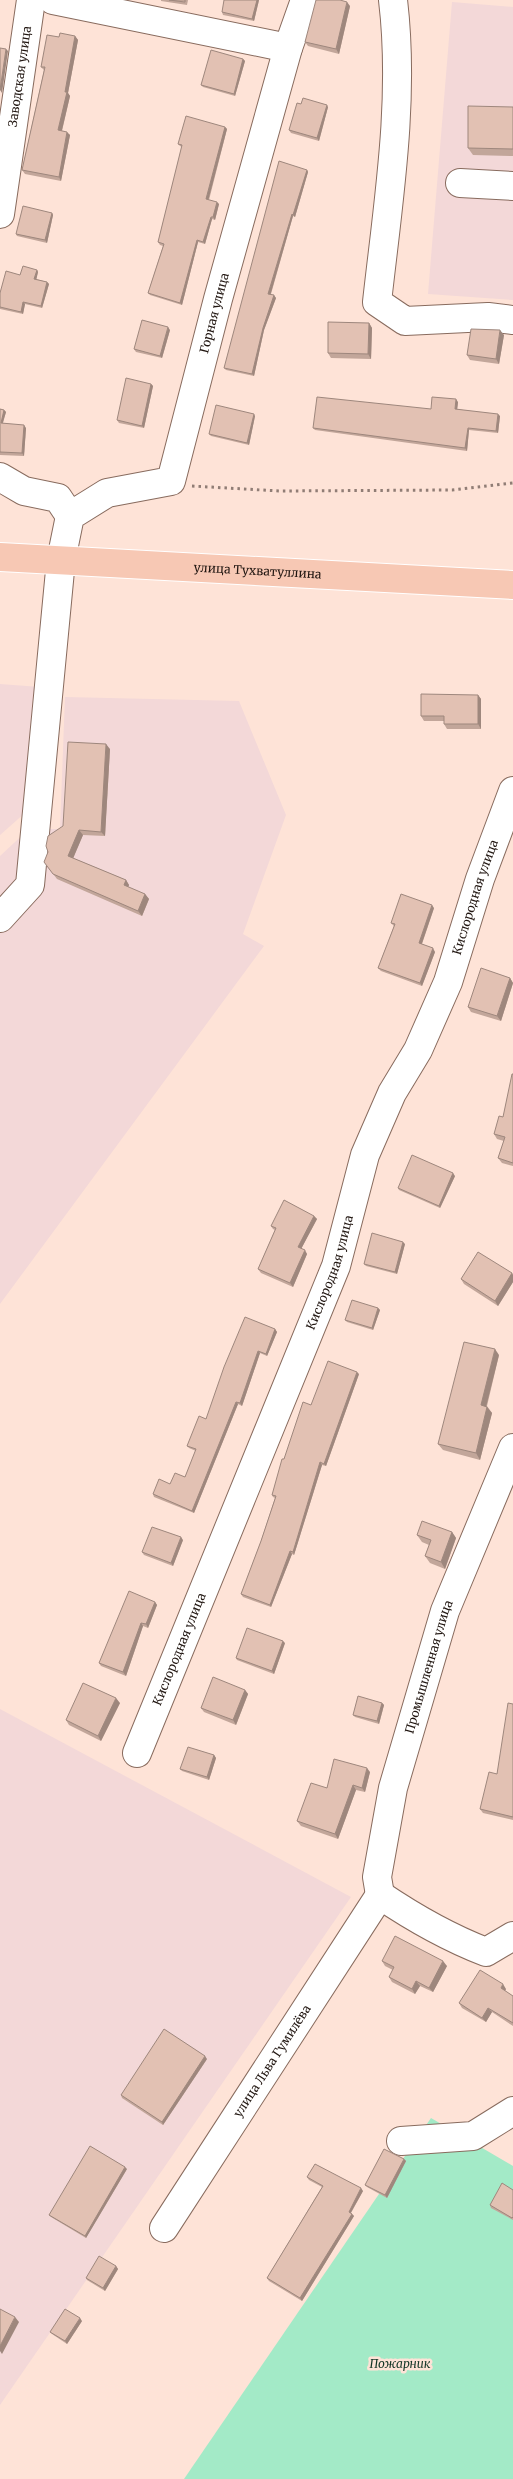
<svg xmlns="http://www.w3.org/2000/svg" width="513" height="2479" viewBox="0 0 513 2479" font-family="Merriweather,serif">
<rect width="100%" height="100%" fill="#fee3d7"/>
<!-- industrial -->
<g fill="#f3d8d8">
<path d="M452 2 513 7V300L428 294Z"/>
<path d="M0 684 40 687 26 812 0 835Z"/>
<path d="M65 697 239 701 286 815 243 934 264 946 0 1304V856L29 829H60Z"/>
<path d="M0 1709 351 1897 0 2405Z"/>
</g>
<!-- green -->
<path fill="#a3eac7" d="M431 2118 513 2166V2479H184Z"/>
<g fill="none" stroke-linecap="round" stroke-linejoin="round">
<defs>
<g id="minor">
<path d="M53 0 288 48"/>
<path d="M393 0C405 100 388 203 377 302L405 321 488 317 513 320"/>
<path d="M460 183 513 186"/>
<path id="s1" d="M0 214 31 0"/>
<path d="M0 477 24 491 58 498 70 516"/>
<path id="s2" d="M0 918 30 885 61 560 70 516 107 493 171 481 218 299 288 48 305 0"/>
<path id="s3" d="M137 1753 336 1266 365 1155 392 1093 418 1050 448 982 480 879 513 791"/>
<path id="s4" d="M380 1895 377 1877 393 1788 445 1611 513 1448"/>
<path d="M380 1895C414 1918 447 1937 486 1952L513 1936"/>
<path d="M401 2141 473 2136 513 2111"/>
<path id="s5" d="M164 2228 380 1895"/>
</g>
<g id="major">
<path id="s6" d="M0 557 513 585"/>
</g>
</defs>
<!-- minor casing -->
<use href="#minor" stroke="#886b5e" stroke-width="30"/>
<!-- major casing -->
<use href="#major" stroke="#fff" stroke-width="30"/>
<!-- path -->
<path stroke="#907d75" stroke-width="3" stroke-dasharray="2.5 4" stroke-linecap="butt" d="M192 486 279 491 452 490 513 483"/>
<!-- minor -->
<use href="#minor" stroke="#fff" stroke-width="28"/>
<!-- major -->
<use href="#major" stroke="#f7c8b4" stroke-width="28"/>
</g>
<!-- wall -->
<g fill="#c2a69a">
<path d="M161 0H188L187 5 161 1Z"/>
<path d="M259 0 254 21 223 15 222 12Z"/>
<path d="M350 6 339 54 308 46 305 42Z"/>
<path d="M75 36 78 40 68 93 70 96 62 131 70 135 61 181 25 174 22 170 44 70 41 67 59 37Z"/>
<path d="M243 59 245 61 235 96 203 87 201 85Z"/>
<path d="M301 104 328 107 319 141 291 133 289 130Z"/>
<path d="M513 107V156L473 155 468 148Z"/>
<path d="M225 127 227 129 209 200 219 204 215 220 212 219 205 244 198 242 182 305 150 295 148 293 163 246 160 245 158 242 182 147 180 146 178 144Z"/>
<path d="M307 170 308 172 295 217 293 216 271 294 276 298 264 330 254 376 226 370 224 368Z"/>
<path d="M52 213 53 215 47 243 17 236 16 234Z"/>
<path d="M37 270 38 272 36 279 47 282 49 284 42 308 25 304 23 314 0 309V293L20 275Z"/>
<path d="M369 323 372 328 371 359 331 358 328 353Z"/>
<path d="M170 330 162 358 136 352 134 349Z"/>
<path d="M504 335 499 364 470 360 467 355Z"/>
<path d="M151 384 153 386 144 428 119 423 117 420Z"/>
<path d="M458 402 457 409 500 416 498 433 469 430 467 451 315 430 313 428 431 409Z"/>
<path d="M0 409 4 410 6 412 3 423 26 428 24 456 0 455Z"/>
<path d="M255 416 249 445 211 436 209 434Z"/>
<path d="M478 695 481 699V729H447L444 724V721H424L421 716Z"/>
<path d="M110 749 105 836 83 835 73 858 126 880 129 885 128 887 145 894 149 899 142 916 57 879 44 862 63 826Z"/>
<path d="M434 908 422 944 435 952 422 986 381 971 378 968 394 926 391 923Z"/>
<path d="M510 978 513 983 501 1021 471 1012 468 1007Z"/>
<path d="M513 1074V1166L502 1163 498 1158 504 1141 497 1139 494 1134 503 1117Z"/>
<path d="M455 1176 440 1208 399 1190 398 1188Z"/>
<path d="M314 1216 317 1219 301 1249 307 1254 293 1287 261 1273 258 1269 275 1230 273 1229 271 1226Z"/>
<path d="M405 1244 397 1274 366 1266 364 1264Z"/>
<path d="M512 1273 513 1275V1282L498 1306 464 1284 461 1279Z"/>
<path d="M378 1308 380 1310 373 1330 347 1322 345 1320Z"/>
<path d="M275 1329 277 1332 267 1356 260 1353 242 1406 238 1404 194 1513 154 1497 153 1494 185 1477 196 1451 189 1448 187 1446 206 1419Z"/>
<path d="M499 1355 487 1406 492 1413 480 1460 443 1450 438 1444Z"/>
<path d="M359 1374 326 1466 322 1465 294 1555 292 1554 271 1607 243 1597 241 1594 261 1541 275 1498 273 1497 272 1495 284 1459 311 1405Z"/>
<path d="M452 1532 456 1538 445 1569 430 1563 425 1556 429 1545 422 1542 417 1535Z"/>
<path d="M183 1540 173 1566 144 1555 142 1552Z"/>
<path d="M155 1602 157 1605 148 1628 143 1626 126 1676 101 1666 99 1663Z"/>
<path d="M285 1643 274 1674 237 1660 236 1658Z"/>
<path d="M245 1690 248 1694 236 1725 204 1712 201 1708Z"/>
<path d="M120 1703 101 1741 69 1725 66 1720Z"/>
<path d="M382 1703 384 1705 379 1724 355 1717 353 1715Z"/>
<path d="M513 1704V1820L483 1813 480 1809 497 1774Z"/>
<path d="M214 1755 216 1758 209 1780 182 1771 180 1769Z"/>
<path d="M370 1772 365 1792 356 1790 338 1839 301 1826 297 1821 327 1788Z"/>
<path d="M382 1961 447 1966 433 1992 420 1986 415 1994 392 1982 389 1977 393 1970 385 1966Z"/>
<path d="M506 1989 505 1991 513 1996V2026L492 2012 486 2022 462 2008 459 2003Z"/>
<path d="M207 2059 163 2125 122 2098 121 2095Z"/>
<path d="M404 2159 406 2161 387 2198 367 2187 365 2185Z"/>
<path d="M127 2169 86 2238 51 2217 49 2215Z"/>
<path d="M307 2177 363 2191 351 2213 354 2216 302 2301 269 2281 267 2278 322 2187 309 2180Z"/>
<path d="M513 2190V2220L491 2208 490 2205Z"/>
<path d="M116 2266 118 2269 105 2291 87 2280 86 2278Z"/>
<path d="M82 2321 67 2344 52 2334 50 2332Z"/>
</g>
<!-- shaded-wall -->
<g fill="#9e877d">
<path d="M257 0H259L254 21 252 19Z"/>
<path d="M347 2 350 6 339 54 336 49Z"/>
<path d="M75 36 78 40 68 93 70 96 61 134 58 130Z"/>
<path d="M6 49 8 51 2 93 0 90Z"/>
<path d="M243 59 245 61 235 96 234 94Z"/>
<path d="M327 105 328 107 319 141 317 138Z"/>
<path d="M225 127 227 129 208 201 206 199Z"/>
<path d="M67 132 70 135 61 181 59 177Z"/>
<path d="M307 170 308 172 295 217 293 215Z"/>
<path d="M217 202 219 204 215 220 213 217Z"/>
<path d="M52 213 53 215 47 243 45 240Z"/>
<path d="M292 214 293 216 270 296 268 294Z"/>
<path d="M211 217 212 219 205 244 203 242Z"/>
<path d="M197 240 198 242 182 305 180 303Z"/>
<path d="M37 270 38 272 36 281 34 279Z"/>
<path d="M47 282 49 284 42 308 41 306Z"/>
<path d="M274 295 276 298 264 330 254 376 252 374 263 328Z"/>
<path d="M23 302 25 304 23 314 21 312Z"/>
<path d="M369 323 372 328 371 359 368 354Z"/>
<path d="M168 327 170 330 162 358 160 356Z"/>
<path d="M500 330 504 335 499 364 496 359Z"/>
<path d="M151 384 153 386 144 428 142 426Z"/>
<path d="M456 399 458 402 457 411 455 409Z"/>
<path d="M4 410 6 412 2 425 1 423Z"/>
<path d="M254 414 255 416 249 445 247 443Z"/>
<path d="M498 414 500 416 498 433 496 431Z"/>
<path d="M24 425 26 428 24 456 22 453Z"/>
<path d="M468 428 469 430 467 451 465 448Z"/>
<path d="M478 695 481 699V729L478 724Z"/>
<path d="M106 744 110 749 105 836 101 832Z"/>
<path d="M79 830 83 835 72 861 68 856Z"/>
<path d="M126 880 129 885 127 890 124 885Z"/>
<path d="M145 894 149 899 142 916 138 911Z"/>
<path d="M432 905 434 908 421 946 419 943Z"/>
<path d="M433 948 435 952 422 986 420 983Z"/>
<path d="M510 978 513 983 501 1021 497 1016Z"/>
<path d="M453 1173 455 1176 440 1208 439 1206Z"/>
<path d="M314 1216 317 1219 300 1251 298 1247Z"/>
<path d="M403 1242 405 1244 397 1274 395 1272Z"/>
<path d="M305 1250 307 1254 293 1287 290 1283Z"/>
<path d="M512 1273 513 1275V1282L498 1306 495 1301Z"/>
<path d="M378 1308 380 1310 373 1330 372 1328Z"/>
<path d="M275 1329 277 1332 267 1356 266 1354Z"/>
<path d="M495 1349 499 1355 485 1411 481 1405Z"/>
<path d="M258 1351 260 1353 242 1406 240 1403Z"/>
<path d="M357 1372 359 1374 326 1466 324 1464Z"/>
<path d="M236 1402 238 1404 194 1513 192 1511Z"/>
<path d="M487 1407 492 1413 480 1460 476 1453Z"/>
<path d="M320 1462 322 1465 294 1555 293 1552Z"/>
<path d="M452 1532 456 1538 445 1569 441 1562Z"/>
<path d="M181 1537 183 1540 173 1566 171 1563Z"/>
<path d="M290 1551 292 1554 271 1607 270 1605Z"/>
<path d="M155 1602 157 1605 148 1628 146 1624Z"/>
<path d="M141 1623 143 1626 126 1676 123 1672Z"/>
<path d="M283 1641 285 1643 274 1674 272 1671Z"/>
<path d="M245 1690 248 1694 236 1725 233 1720Z"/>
<path d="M116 1698 120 1703 101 1741 98 1736Z"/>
<path d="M382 1703 384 1705 379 1724 377 1721Z"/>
<path d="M214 1755 216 1758 209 1780 207 1777Z"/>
<path d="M367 1768 370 1772 365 1792 362 1788Z"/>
<path d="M353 1785 356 1790 338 1839 335 1834Z"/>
<path d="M443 1961 447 1966 433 1992 429 1988Z"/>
<path d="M416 1981 420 1986 415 1994 412 1989Z"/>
<path d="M503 1984 506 1989 504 1993 501 1988Z"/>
<path d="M488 2008 492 2012 486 2022 482 2018Z"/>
<path d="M205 2056 207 2059 163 2125 162 2122Z"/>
<path d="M404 2159 406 2161 387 2198 385 2195Z"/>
<path d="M125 2167 127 2169 86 2238 85 2236Z"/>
<path d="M361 2188 363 2191 350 2214 349 2212Z"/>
<path d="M352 2214 354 2216 302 2301 300 2298Z"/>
<path d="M116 2266 118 2269 105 2291 103 2288Z"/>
<path d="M15 2317 19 2322 2 2354 0 2351V2346Z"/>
<path d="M80 2318 82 2321 67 2344 65 2341Z"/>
</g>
<!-- building -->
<g fill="#e2c1b3" stroke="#9e877d">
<path d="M169 0H185V2Z"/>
<path d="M224 0H257L252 19 222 12Z"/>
<path d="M316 0H340L347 2 336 49 305 42Z"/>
<path d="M60 33 75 36 65 92H67L58 130 67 132 59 177 22 170 45 67H41L47 35 59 37Z"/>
<path d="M0 48 6 49 0 90Z"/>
<path d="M211 50 243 59 234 94 201 85Z"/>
<path d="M303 98 327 105 317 138 289 130 297 103 301 104Z"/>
<path d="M468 106 513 107V149L468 148Z"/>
<path d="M186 116 225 127 206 199 217 202 213 217H211L203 242 197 240 180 303 148 293 164 244 158 242 182 145 178 144Z"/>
<path d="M279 161 307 170 293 215 292 214 268 294 274 295 263 328 252 374 224 368Z"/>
<path d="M23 206 52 213 45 240 16 234Z"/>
<path d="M23 266 37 270 34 279 47 282 41 306 23 302 21 312 0 307V293L6 271 20 275Z"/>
<path d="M142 320 168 327 160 356 134 349Z"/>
<path d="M328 322 369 323 368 354 328 353Z"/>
<path d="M471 329 500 330 496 359 467 355Z"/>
<path d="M126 378 151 384 142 426 117 420Z"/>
<path d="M317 397 431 409 432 397 456 399 455 409 498 414 496 431 468 428 465 448 313 428Z"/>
<path d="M216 405 254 414 247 443 209 434Z"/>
<path d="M0 409 4 410 1 423 24 425 22 453 0 452Z"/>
<path d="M421 694 478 695V724H444V716H421Z"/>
<path d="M68 742 106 744 101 832 79 830 68 856 126 880 124 885 145 894 138 911 53 874 44 862 48 852 46 846 48 836 63 826Z"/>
<path d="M401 894 432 905 419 943 433 948 420 983 378 968 395 924 391 923Z"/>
<path d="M481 968 510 978 497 1016 468 1007Z"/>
<path d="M512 1074H513V1163L498 1158 505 1137 494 1134 499 1116 503 1117Z"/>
<path d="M412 1155 453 1173 439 1206 398 1188Z"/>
<path d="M284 1200 314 1216 298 1247 305 1250 290 1283 258 1269 276 1228 271 1226Z"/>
<path d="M372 1233 403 1242 395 1272 364 1264Z"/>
<path d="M478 1252 512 1273 495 1301 461 1279Z"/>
<path d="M352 1300 378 1308 372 1328 345 1320Z"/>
<path d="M245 1317 275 1329 266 1354 258 1351 240 1403 236 1402 192 1511 153 1494 159 1479 170 1484 175 1473 185 1477 196 1449 187 1446 199 1416 206 1419 224 1367Z"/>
<path d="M464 1342 495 1349 481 1405 487 1407 476 1453 438 1444Z"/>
<path d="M328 1361 357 1372 324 1464 320 1462 293 1552 290 1551 270 1605 241 1594 261 1541 276 1496 272 1495 282 1459H284L303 1402 311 1405Z"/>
<path d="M422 1521 452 1532 441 1562 425 1556 431 1540 417 1535Z"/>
<path d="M152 1527 181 1537 171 1563 142 1552Z"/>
<path d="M129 1591 155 1602 146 1624 141 1623 123 1672 99 1663Z"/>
<path d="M247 1628 283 1641 272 1671 236 1658Z"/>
<path d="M213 1677 245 1690 233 1720 201 1708Z"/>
<path d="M83 1683 116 1698 98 1736 66 1720Z"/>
<path d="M358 1696 382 1703 377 1721 353 1715Z"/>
<path d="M508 1703 513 1704V1817L480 1809 489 1772 497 1774Z"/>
<path d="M188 1747 214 1755 207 1777 180 1769Z"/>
<path d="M334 1759 367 1768 362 1788 353 1785 335 1834 297 1821 311 1783 327 1788Z"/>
<path d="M395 1936 443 1961 429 1988 416 1981 412 1989 389 1977 394 1967 382 1961Z"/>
<path d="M480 1970 503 1984 501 1988 513 1996V2023L488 2008 482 2018 459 2003Z"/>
<path d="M164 2029 205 2056 162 2122 121 2095Z"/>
<path d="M90 2146 125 2167 85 2236 49 2215Z"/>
<path d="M384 2149 404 2159 385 2195 365 2185Z"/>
<path d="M315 2164 361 2188 349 2212 352 2214 300 2298 267 2278 323 2186 307 2177Z"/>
<path d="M502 2183 513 2190V2217L512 2218 490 2205Z"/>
<path d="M99 2256 116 2266 103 2288 86 2278Z"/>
<path d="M0 2309 15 2317 0 2346Z"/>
<path d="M65 2309 80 2318 65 2341 50 2332Z"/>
</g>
<g text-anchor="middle" stroke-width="5" stroke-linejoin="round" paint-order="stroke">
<!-- street labels -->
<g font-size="12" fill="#211611" stroke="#fee3d7">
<text dy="4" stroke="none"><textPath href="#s1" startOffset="139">Заводская улица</textPath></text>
<text dy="4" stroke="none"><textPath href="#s2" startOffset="698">Горная улица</textPath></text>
<text dy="4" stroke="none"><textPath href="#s6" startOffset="258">улица Тухватуллина</textPath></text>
<text dy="4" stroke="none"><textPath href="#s3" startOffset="922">Кислородная улица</textPath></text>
<text dy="4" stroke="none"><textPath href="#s3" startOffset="518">Кислородная улица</textPath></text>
<text dy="4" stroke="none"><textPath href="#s3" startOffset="112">Кислородная улица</textPath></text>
<text dy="4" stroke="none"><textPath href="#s4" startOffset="235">Промышленная улица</textPath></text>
<text dy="4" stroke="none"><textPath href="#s5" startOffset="199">улица Льва Гумилёва</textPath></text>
</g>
<!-- park labels -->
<g font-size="12" font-style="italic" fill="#143627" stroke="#fee3d7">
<text x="400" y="2368">Пожарник</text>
</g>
</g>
</svg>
